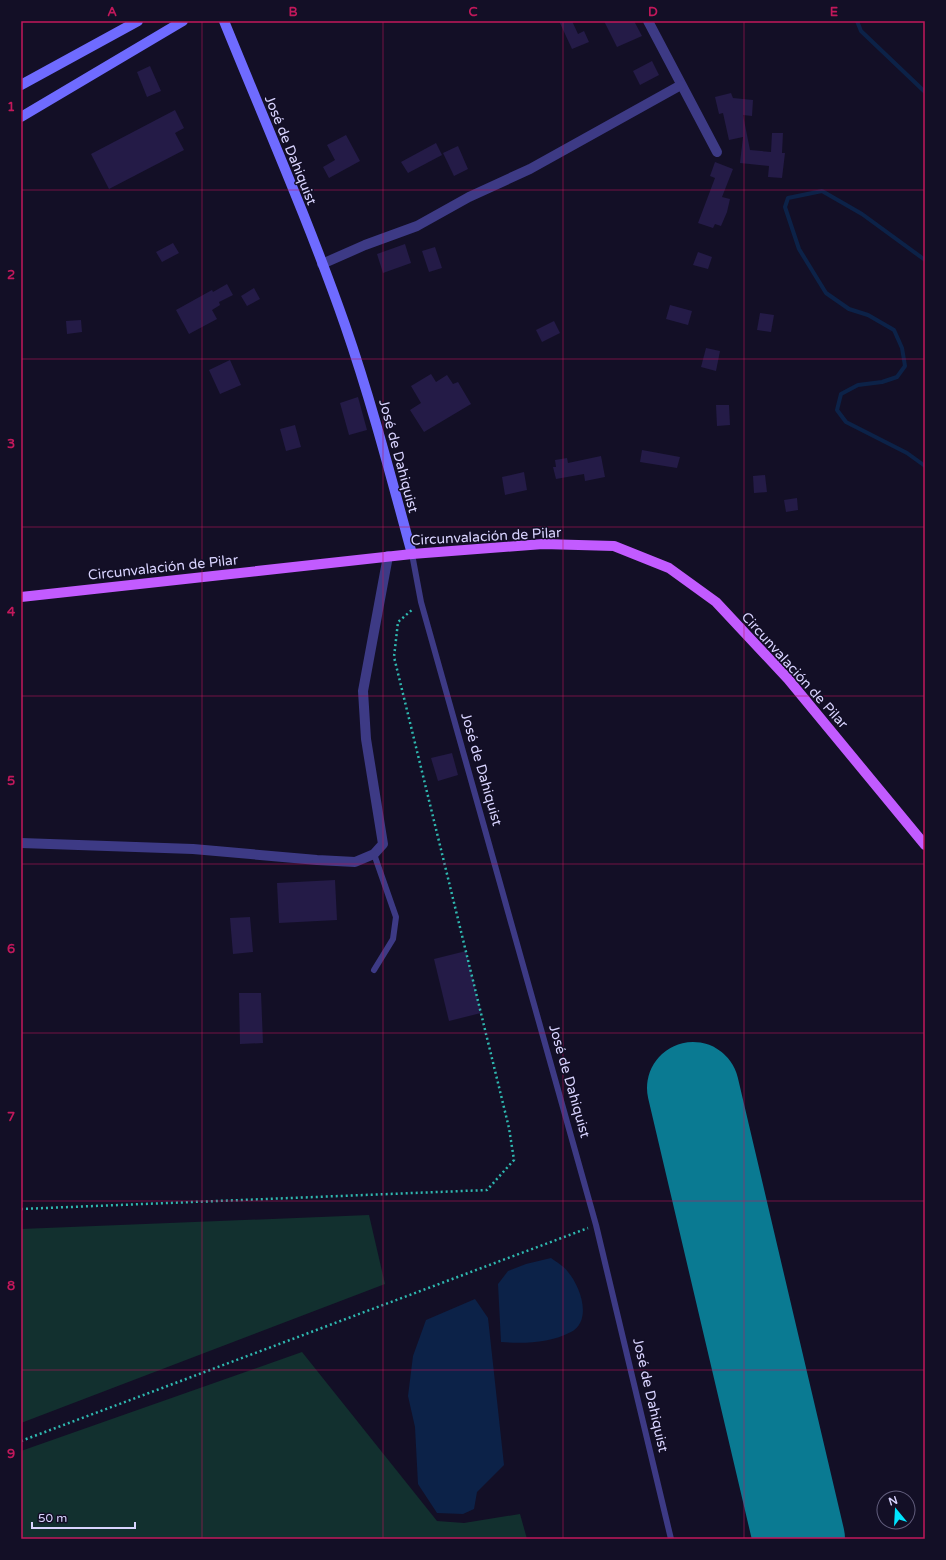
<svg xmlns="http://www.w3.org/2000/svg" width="946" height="1560" viewBox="0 0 946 1560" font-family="'Varela Round',sans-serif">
<rect width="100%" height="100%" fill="#130f26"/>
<!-- green -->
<g fill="#12302f">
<path d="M369 1215 385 1284 21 1423V1229Z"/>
<path d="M302 1352 437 1521 464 1523 520 1514 527 1539H21V1451Z"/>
</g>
<!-- water -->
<g fill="#0c2248">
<path d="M551 1258C556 1262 564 1266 568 1272 580 1286 593 1320 571 1332 550 1343 524 1344 501 1342L498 1284 508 1271 526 1264Z"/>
<path d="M475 1299 488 1318 504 1465 477 1492 474 1509 463 1514 437 1513 418 1484 415 1427 408 1396 413 1356 426 1320Z"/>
</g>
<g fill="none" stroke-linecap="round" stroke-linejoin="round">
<!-- stream -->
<g stroke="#0c2248" stroke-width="4">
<path d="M857 21 861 31 925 92"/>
<path d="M925 260 862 214 822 191 788 198 785 207 799 249 826 293 849 309 868 315 894 330 902 348 905 366 897 377 882 382 858 385 841 394 837 410 846 422 907 453 925 466"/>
</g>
<!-- runway -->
<path stroke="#0a7a92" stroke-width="92" d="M693 1088 799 1539"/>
</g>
<!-- building -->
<g fill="#241b47">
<path d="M559 21H572L578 34 584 31 589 42 572 49Z"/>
<path d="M604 21H634L642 36 617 47Z"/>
<path d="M652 61 659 75 640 85 633 71Z"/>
<path d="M150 66 161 91 147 97 137 72Z"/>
<path d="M731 93 733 98 753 100 752 116 743 115 750 150 771 152 772 133H783L782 153H785L782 178 768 177 769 166 740 163 743 137 729 140 723 113 719 114 715 97Z"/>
<path d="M175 110 184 128 175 133 184 150 109 189 91 154Z"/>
<path d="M346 135 360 161 329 178 323 167 335 160 327 145Z"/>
<path d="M436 143 442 155 408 173 401 162Z"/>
<path d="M458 146 468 169 454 176 443 153Z"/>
<path d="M715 162 733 169 722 197 730 199 727 212 721 226 715 224 713 228 698 223 715 178 710 176Z"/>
<path d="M173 243 179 253 162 262 156 252Z"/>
<path d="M405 244 411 263 383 273 377 254Z"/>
<path d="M435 247 442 268 429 272 422 251Z"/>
<path d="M698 252 712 257 708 269 693 265Z"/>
<path d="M227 284 233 295 219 302 220 305 212 310 217 319 189 334 176 310 212 290 213 292Z"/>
<path d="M254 288 260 299 247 306 241 296Z"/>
<path d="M670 305 692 311 688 325 666 319Z"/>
<path d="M760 313 774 315 771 332 757 330Z"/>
<path d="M81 320 82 332 67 334 66 321Z"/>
<path d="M554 321 560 333 542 342 536 330Z"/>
<path d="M706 348 720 351 716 371 701 367Z"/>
<path d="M230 360 241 385 220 394 209 370Z"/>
<path d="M431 374 436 382 447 375 453 384 458 382 471 404 424 432 410 410 421 403 411 386Z"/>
<path d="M358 397 367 430 349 435 340 403Z"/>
<path d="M716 405H729L730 425 717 426Z"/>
<path d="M295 425 301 447 286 451 280 429Z"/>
<path d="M642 450 680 457 677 468 640 462Z"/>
<path d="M601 456 605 477 585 481 584 474 556 479 553 467H556L555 460 567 458 568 463Z"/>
<path d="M524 472 527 490 505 495 502 477Z"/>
<path d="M765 475 767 492 754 493 753 476Z"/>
<path d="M797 498 798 510 786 512 784 500Z"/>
<path d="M452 753 458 775 438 781 431 758Z"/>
<path d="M335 880 337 920 279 923 277 883Z"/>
<path d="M250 917 253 952 233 954 230 918Z"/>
<path d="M466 951 481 1013 449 1021 434 959Z"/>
<path d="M239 993H261L263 1043 240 1044Z"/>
</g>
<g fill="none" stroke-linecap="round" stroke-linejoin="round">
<!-- path -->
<g stroke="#2fb8b0" stroke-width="2.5" stroke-dasharray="2 3" stroke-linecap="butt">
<path d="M21 1209 487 1190 514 1160 509 1128 394 657 398 622 413 609"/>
<path d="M21 1441 588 1228"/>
</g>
<!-- service -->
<g stroke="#3d3a85" stroke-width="6">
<path d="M412 554 421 602 596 1225 671 1539"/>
<path d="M374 970 393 939 396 917 374 854"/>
</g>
<!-- minor -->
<g stroke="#3d3a85" stroke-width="10">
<path d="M648 21 717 152"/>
<path d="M322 264 365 245 417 226 469 197 530 169 681 85"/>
<path d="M21 843 193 849 317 860 355 862 374 854 383 844 366 739 363 691 388 556"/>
</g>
<!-- secondary -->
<g stroke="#6f6bff" stroke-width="10">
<path d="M224 21C265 122 309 222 345 325 371 400 391 477 412 554"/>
<path d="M21 85 138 21"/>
<path d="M21 117 183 21"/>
</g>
<!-- primary -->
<path stroke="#c25bff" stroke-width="10" d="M21 597 412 554 543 544 614 546 669 568 716 602 788 679 925 845"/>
</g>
<!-- grid -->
<path fill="none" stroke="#c2185b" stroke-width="1" stroke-opacity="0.55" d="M202 21V1539M383 21V1539M563 21V1539M744 21V1539M21 190H925M21 359H925M21 527H925M21 696H925M21 864H925M21 1033H925M21 1201H925M21 1370H925"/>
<g text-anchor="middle" stroke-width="3" stroke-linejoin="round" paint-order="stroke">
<!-- street labels -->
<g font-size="14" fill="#d9d4ff" stroke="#130f26">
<text transform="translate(291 150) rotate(68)" y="5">José de Dahiquist</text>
<text transform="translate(399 456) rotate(75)" y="5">José de Dahiquist</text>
<text transform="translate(486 536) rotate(-3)" y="5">Circunvalación de Pilar</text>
<text transform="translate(163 567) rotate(-6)" y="5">Circunvalación de Pilar</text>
<text transform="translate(795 670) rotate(48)" y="5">Circunvalación de Pilar</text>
<text transform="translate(482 769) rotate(74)" y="5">José de Dahiquist</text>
<text transform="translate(570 1081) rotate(74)" y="5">José de Dahiquist</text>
<text transform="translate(651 1395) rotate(77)" y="5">José de Dahiquist</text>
</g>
</g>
<!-- border -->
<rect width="946" height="1560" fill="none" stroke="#130f26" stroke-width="44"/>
<!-- north arrow -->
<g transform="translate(896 1510) rotate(342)"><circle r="19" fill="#130f26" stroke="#625e7d"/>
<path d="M0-3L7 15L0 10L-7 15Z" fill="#00e5ff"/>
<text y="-6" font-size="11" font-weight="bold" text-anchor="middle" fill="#d9d4ff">N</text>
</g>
<!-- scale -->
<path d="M32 1522v6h103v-6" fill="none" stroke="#d9d4ff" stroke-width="2"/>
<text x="38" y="1522" font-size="12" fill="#d9d4ff" stroke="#130f26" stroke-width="3" paint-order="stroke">50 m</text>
<rect x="22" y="22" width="902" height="1516" fill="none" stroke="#c2185b" stroke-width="1.5"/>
<g font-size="13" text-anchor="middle" font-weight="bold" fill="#c2185b">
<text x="112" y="16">A</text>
<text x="293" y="16">B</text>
<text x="473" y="16">C</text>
<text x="653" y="16">D</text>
<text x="834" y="16">E</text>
<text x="11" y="111">1</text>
<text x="11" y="279">2</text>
<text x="11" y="448">3</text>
<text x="11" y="616">4</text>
<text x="11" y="785">5</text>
<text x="11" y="953">6</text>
<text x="11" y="1121">7</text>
<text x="11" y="1290">8</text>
<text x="11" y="1458">9</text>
</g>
</svg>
